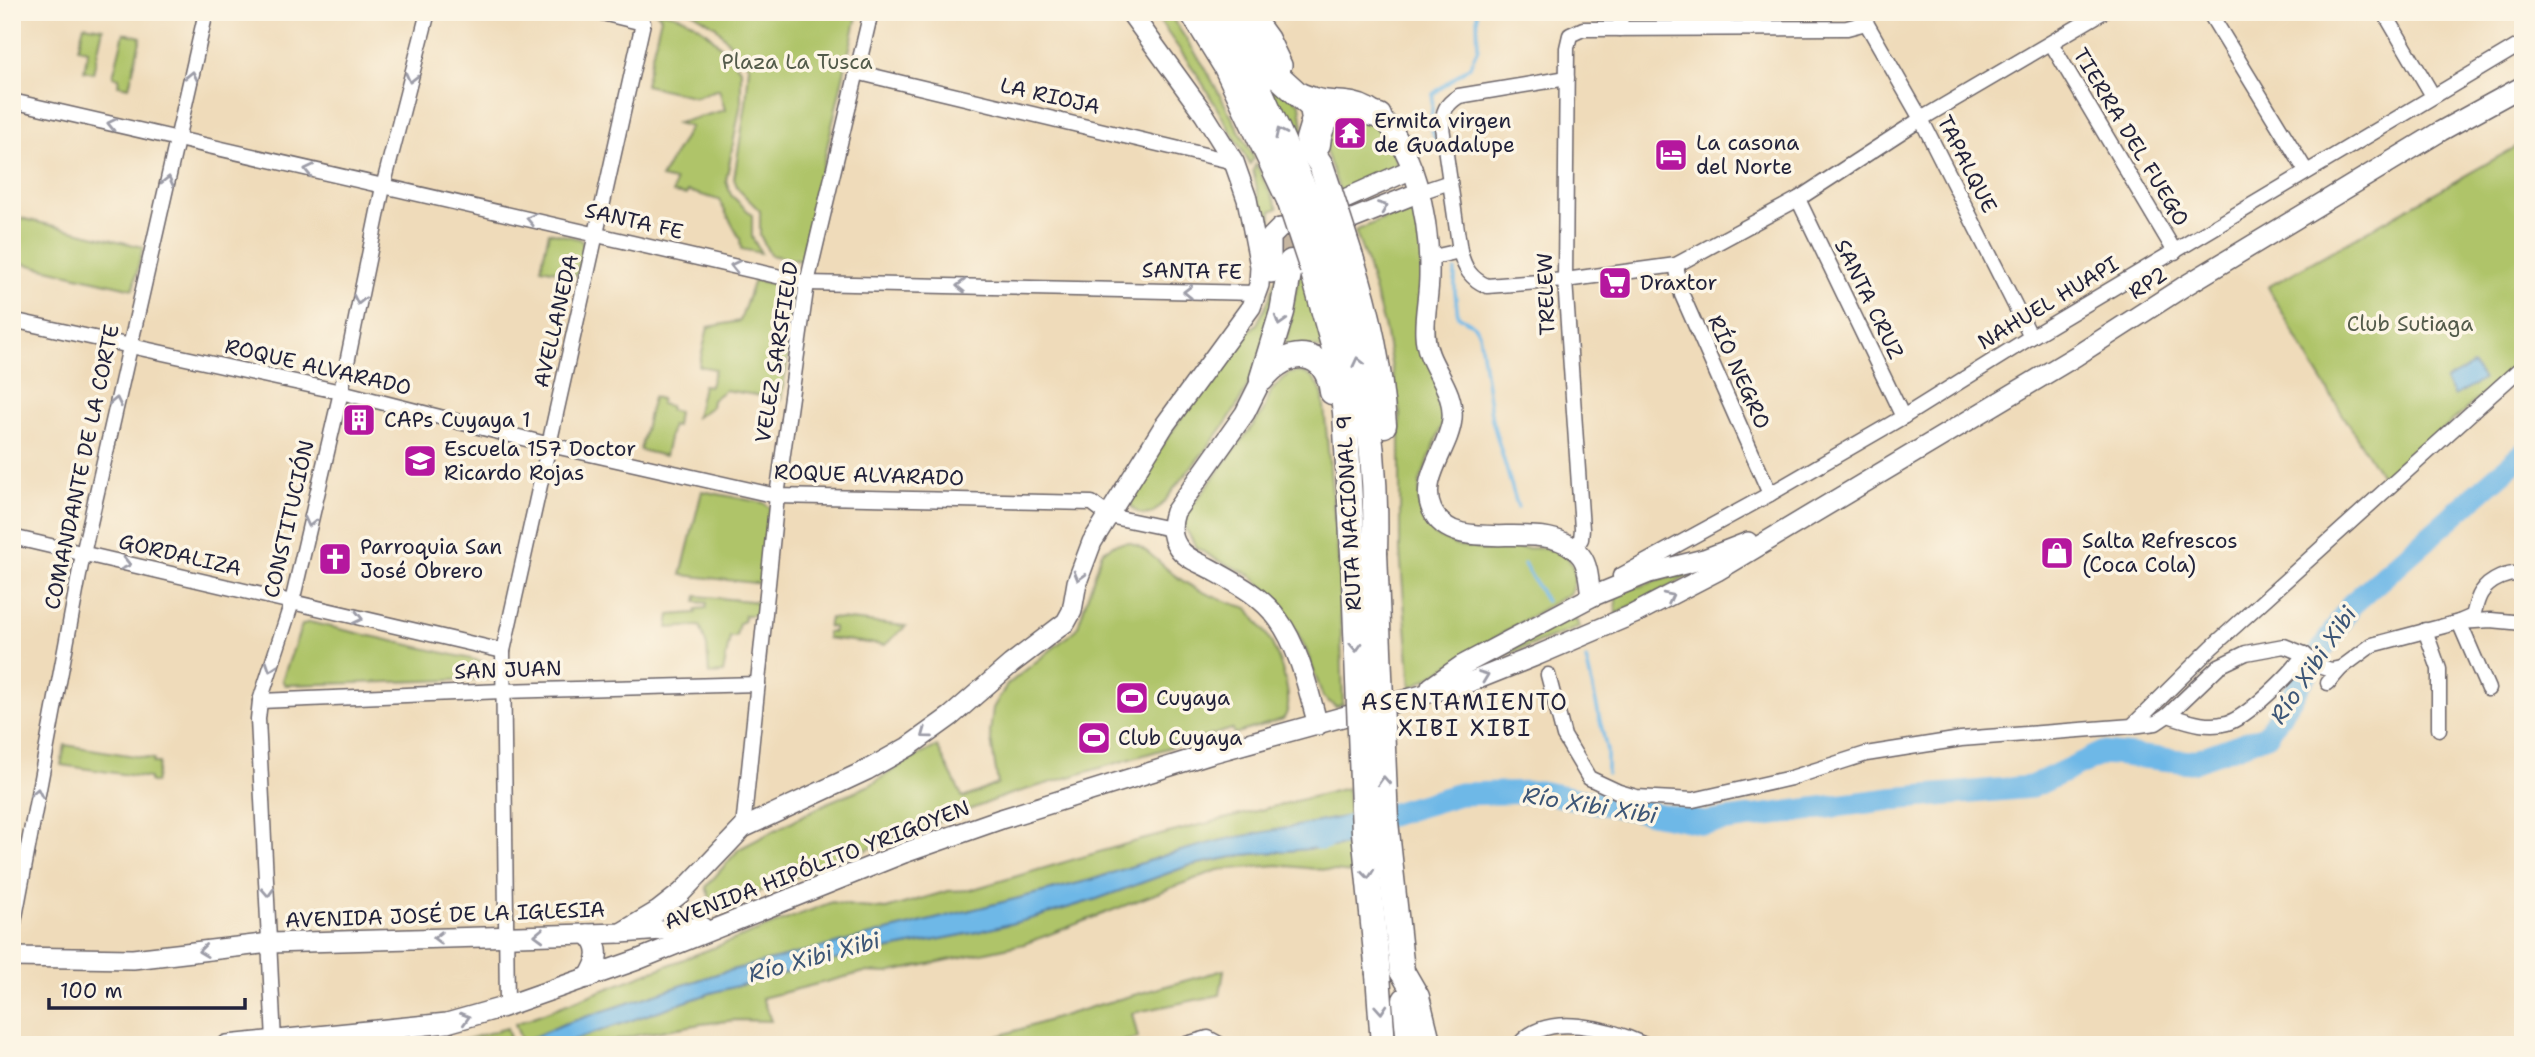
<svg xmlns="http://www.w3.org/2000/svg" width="2535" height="1057" viewBox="0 0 2535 1057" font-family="'Shantell Sans',sans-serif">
<rect width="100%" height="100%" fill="#fcf5e5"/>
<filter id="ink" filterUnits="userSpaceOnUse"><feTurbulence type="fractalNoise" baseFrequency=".0143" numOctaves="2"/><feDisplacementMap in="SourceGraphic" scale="14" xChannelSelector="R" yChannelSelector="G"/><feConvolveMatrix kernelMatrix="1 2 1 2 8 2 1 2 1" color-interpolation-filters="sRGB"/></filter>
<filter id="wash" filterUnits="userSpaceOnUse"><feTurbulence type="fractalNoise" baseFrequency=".00686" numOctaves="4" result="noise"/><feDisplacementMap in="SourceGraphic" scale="28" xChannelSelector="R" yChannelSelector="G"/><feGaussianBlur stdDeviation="1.57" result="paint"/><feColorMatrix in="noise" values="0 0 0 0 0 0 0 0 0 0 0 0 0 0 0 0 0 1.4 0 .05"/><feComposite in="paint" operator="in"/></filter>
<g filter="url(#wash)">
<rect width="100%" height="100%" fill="#efdbba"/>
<!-- green -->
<g fill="#afc469" stroke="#687352" stroke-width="2">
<path d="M656 12C694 12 719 43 741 70V103L726 181 731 195 752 215V237L761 253 741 249 740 239 719 200 688 191 687 195 673 193 675 181 661 178 690 127 677 123 725 110 719 89 696 97 645 85 661 17Z"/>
<path d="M692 12H858L801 261 770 255 760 235V211L738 189 734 179 746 104 749 66 715 26Z"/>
<path d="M1153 12H1168L1204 66 1254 158 1250 164 1197 74Z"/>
<path d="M84 25 103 28 93 73 84 71 88 50 78 48Z"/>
<path d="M124 33 141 37 129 87 118 85 119 78 113 76Z"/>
<path d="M1257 66 1300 104 1306 155Z"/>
<path d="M1371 120 1393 147 1397 168 1341 195 1324 146 1329 122Z"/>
<path d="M2523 143V359L2384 481 2309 360 2268 287Z"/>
<path d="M1256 164 1278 208 1271 211 1270 235H1267L1253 170Z"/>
<path d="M1407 209 1416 215 1445 417 1420 482 1419 502 1423 520 1435 535 1457 546 1498 549 1543 548 1559 551 1568 558 1574 569V582L1570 593 1411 688 1400 551V413L1385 329 1366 260 1355 231Z"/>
<path d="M12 216 143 247 133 289 12 261Z"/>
<path d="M549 232 580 239 584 245 577 275 541 268Z"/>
<path d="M1282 260C1277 302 1261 361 1241 399 1225 428 1201 455 1180 481 1172 490 1162 508 1152 513 1142 518 1128 509 1130 498 1130 493 1133 487 1135 482L1240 338 1257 324 1270 297Z"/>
<path d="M1301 263 1325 349 1303 346 1285 347Z"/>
<path d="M754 280 794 288 798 297 781 399 725 390 712 400 711 407 696 417 703 385 710 386 715 369 699 366 708 327 740 321Z"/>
<path d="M1295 372C1311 372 1318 381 1323 396L1339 566 1343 704 1336 707 1323 697 1306 650 1282 604 1249 574 1217 560 1197 548 1185 528 1186 516 1195 502 1263 412 1271 391 1288 374Z"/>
<path d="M653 397 661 399 660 404 670 406 669 410 678 412 676 426 672 425 665 456 640 450Z"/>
<path d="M702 491 764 503 771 509 763 584 681 575Z"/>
<path d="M1129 542C1147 548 1159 563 1173 574 1195 591 1222 601 1248 608 1255 619 1264 629 1270 640 1279 657 1297 704 1283 719L1234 734 1232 729 1005 796 714 909 706 887 739 849 829 802 870 785 906 762 937 746 963 798 998 784 990 733 993 708 1007 685 1077 629 1102 552 1115 544Z"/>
<path d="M1698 569 1700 570 1616 614V593Z"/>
<path d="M697 596 760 602 757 615H745L743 622 739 623 736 637H730L723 673 709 674 707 647 700 626 668 628 670 615 696 613 697 609 706 608 707 603 696 602Z"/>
<path d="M1573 615 1580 627 1498 658 1497 657Z"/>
<path d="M830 618 906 626 885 645 827 638V632H833V627H828Z"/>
<path d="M309 622 489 663 494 673 490 679 285 685 282 680 302 625Z"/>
<path d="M65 745 154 759 153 763H159L155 783 149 781V778L61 765Z"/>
<path d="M1347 788 1349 816 1169 854 1091 880 720 973 564 1024 522 1042 515 1024 832 902 858 907 886 909 948 891 970 890 1133 842Z"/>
<path d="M1351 845 1352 873 1278 865 1218 870 1024 944 887 973 865 972 762 998 771 1021 736 1020 701 1024 638 1035 598 1045H559L711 993 834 960 977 932 1030 919 1097 899 1188 866 1243 855Z"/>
<path d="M1224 970 1220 995 1132 1013 1138 1038 1114 1045H961L989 1039 1098 1005Z"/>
<path d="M507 1028 512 1045H437L464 1040Z"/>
</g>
<!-- water -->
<g fill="#6eb8e7" stroke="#486d91" stroke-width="2">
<path d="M2473 365 2483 380 2454 396 2445 381Z"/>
<path d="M1349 816 1351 845 1243 855 1188 866 1097 899 1030 919 977 932 834 960 711 993 559 1045H523L522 1042 564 1024 720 973 1091 880 1169 854 1222 840Z"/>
</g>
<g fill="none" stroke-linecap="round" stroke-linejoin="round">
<!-- stream -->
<g stroke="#6eb8e7" stroke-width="3.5">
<path d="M1439 153 1431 126 1433 94 1470 66 1478 48 1477 12"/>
<path d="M1455 271V292L1458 316 1474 325 1479 333 1492 420 1518 508"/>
<path d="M1524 564 1546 601"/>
<path d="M1586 659 1607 751V773"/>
<path d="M1600 804 1604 794"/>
</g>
<!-- river -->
<path stroke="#6eb8e7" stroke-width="23" d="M1321 839 1346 828 1460 794 1540 792 1704 823 1891 799 2031 787 2103 753 2191 762 2267 735 2351 605 2523 454"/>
</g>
</g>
<g filter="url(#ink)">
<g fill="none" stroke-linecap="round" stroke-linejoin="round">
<!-- secondary-tunnel -->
<path stroke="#c6b6a1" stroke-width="19" stroke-dasharray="19 10" stroke-linecap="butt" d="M1282 250 1313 236"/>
<defs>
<g id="street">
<path d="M1860 12 1921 119 2031 337"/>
<path d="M2209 12 2306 171"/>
<path d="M2384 12 2433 96"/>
<path d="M12 16 13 12"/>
<path d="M1620 29 1621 12"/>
<path d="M2051 43 2175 252"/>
<path d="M856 72 1234 162"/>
<path d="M1567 78 1459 96C1445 105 1443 111 1442 127L1460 251C1464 268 1471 279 1487 286L1565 280 1676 265 1798 199 1921 119 2103 12"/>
<path d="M12 101 807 283 1257 293"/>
<path d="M1420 192 1450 182"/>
<path d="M1798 199 1903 417"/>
<path d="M1429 258 1460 251"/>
<path d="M1676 265 1682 295 1770 494"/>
<path d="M12 320 341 392 550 445 777 496 1092 503 1109 516 1171 529"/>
<path d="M12 537 503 651"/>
<path d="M1575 549 1581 539 1582 529 1565 280 1567 48 1570 35 1583 29 1847 28 1866 23"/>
<path d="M1620 576 1770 494 1903 417 2031 337 2523 43"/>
<path d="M2425 630 2439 669V729"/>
<path d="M1548 675 1564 736 1589 778 1619 792 1636 797 1693 800 1791 778 1866 754 1961 739 2132 726 2212 647 2523 366"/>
<path d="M2328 683 2341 668 2372 645 2459 622 2491 620 2523 623"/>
<path d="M2488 689 2459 622 2473 616C2475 609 2477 599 2481 593 2490 579 2509 572 2523 574"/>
<path d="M260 701 503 691 758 684"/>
<path d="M2168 715C2187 721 2207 729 2227 723 2246 718 2294 672 2304 654"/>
<path d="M2132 726 2156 723 2168 715 2219 666 2246 653 2284 646 2304 654 2318 666 2331 670 2341 668"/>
<path d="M743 828 777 496 807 283 871 12"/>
<path d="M12 933 83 554 206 12"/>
<path d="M507 1006 503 651 643 23 598 12"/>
<path d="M274 1041 258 719 260 701 292 602 341 392 383 187 428 12"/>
<path d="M1183 1045 1208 1038 1221 1045"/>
<path d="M1519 1045C1546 1010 1611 1029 1645 1045"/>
</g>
<g id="secondary">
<path d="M1250 12 1269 38 1282 65"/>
<path d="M1296 91C1306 95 1316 99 1326 100 1341 102 1354 100 1368 108 1416 136 1430 225 1429 276 1429 295 1424 315 1425 334 1426 366 1455 386 1452 419 1449 449 1418 479 1432 510 1455 561 1548 512 1581 556 1589 566 1589 584 1591 597"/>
<path d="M1338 202 1412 169"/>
<path d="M1345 222 1420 192"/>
<path d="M1271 273V237L1280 228"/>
<path d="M1262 379 1245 413 1175 512C1171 524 1170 536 1178 547 1185 558 1198 562 1209 568 1234 582 1261 595 1278 619 1300 649 1308 690 1318 725"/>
<path d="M1431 687 1461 666 1591 597 1649 573 1704 559 1748 542"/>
<path d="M621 933 658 911 681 893 743 828 867 770 908 747 951 716 1011 664 1066 622 1072 611 1077 582 1092 542 1164 426 1251 307 1259 285 1260 266 1247 199 1234 162 1204 114 1130 12"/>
<path d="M587 934C603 948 598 962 588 978"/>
<path d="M12 957 133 959 270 943 621 933 702 927"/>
<path d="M227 1045 447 1023 500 1008 637 960 904 853 1001 819 1212 753 1473 681 1538 655 1634 614 1717 571 2076 356 2183 287 2441 131 2523 86"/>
</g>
<g id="highway">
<path d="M1192 12 1226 67 1289 200"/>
<path d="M1232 12 1267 57 1279 77 1312 107 1314 119 1308 139 1310 148 1321 165 1330 192"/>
<path d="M1217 15 1256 81 1307 195"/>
<path d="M1318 144C1322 105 1350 107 1379 116"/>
<path d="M1351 257C1369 312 1380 367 1384 425"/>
<path d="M1330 263C1363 356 1378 453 1375 552"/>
<path d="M1312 269 1338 363 1345 412 1353 554"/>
<path d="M1262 378 1282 312 1291 262"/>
<path d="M1262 379C1287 347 1326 346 1332 392"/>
<path d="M1402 971 1417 997 1429 1045"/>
<path d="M1378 974 1383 1045"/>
<path d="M1405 1000 1409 1045"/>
</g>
</defs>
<!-- street casing -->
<use href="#street" stroke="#6a6367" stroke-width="17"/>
<!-- secondary casing -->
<use href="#secondary" stroke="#6a6367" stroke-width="22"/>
<!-- highway casing -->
<use href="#highway" stroke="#6a6367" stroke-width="27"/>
<!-- street -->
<use href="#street" stroke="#fff" stroke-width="14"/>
<!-- secondary -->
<use href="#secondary" stroke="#fff" stroke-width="19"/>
<!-- highway -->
<use href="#highway" stroke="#fff" stroke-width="24"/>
<defs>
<g id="highway-bridge">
<path d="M1330 192 1351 257"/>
<path d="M1307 195 1330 263"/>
<path d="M1289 200 1312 269"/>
<path d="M1375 552 1386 822 1402 971"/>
<path d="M1353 554 1364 832 1378 974"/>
</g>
</defs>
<!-- highway-bridge casing -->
<use href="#highway-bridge" stroke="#6a6367" stroke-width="27" stroke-linecap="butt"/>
<!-- highway-bridge -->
<use href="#highway-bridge" stroke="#fff" stroke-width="24"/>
</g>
<!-- one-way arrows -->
<defs><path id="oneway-chevron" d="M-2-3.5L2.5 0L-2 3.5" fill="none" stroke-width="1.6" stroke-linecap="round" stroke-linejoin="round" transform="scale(1.75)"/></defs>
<g stroke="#9c9ca7">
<use href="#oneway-chevron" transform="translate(192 76) rotate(-78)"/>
<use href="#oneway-chevron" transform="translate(411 78) rotate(104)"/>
<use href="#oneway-chevron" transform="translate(112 124) rotate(-167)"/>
<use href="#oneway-chevron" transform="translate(1280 133) rotate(-115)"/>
<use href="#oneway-chevron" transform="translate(309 170) rotate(-167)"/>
<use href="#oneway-chevron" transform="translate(168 181) rotate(-77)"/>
<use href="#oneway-chevron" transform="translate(1383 207) rotate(-22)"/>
<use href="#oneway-chevron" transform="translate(531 219) rotate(-168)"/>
<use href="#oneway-chevron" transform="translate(735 266) rotate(-167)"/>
<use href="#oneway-chevron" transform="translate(961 286) rotate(-179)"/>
<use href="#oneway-chevron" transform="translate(1188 292) rotate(-179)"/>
<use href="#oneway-chevron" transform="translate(359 300) rotate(102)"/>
<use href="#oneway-chevron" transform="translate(1280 321) rotate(107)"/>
<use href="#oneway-chevron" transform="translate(1358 362) rotate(-103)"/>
<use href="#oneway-chevron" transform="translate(116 402) rotate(-78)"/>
<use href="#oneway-chevron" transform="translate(310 522) rotate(103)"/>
<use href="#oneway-chevron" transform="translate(126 564) rotate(13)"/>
<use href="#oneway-chevron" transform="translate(1079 576) rotate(106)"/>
<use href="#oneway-chevron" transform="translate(1669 597) rotate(-27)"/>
<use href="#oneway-chevron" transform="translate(358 618) rotate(13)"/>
<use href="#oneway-chevron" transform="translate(1356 647) rotate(88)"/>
<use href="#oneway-chevron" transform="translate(271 667) rotate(109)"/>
<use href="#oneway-chevron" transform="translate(1484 676) rotate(-21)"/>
<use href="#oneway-chevron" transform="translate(926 734) rotate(144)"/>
<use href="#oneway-chevron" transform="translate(1384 781) rotate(-93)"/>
<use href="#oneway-chevron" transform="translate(37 793) rotate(-79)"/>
<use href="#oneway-chevron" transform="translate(1368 874) rotate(84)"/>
<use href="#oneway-chevron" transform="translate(268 892) rotate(87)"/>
<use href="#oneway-chevron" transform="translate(539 935) rotate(178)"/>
<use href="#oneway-chevron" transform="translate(438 938) rotate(179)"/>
<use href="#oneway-chevron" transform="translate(203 951) rotate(173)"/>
<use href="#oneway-chevron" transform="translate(1381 1009) rotate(86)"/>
<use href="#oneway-chevron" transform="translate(465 1018) rotate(-16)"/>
</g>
</g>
<!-- icons -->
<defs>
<symbol id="temple-square" viewBox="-11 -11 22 22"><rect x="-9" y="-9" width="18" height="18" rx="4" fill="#b5179e" stroke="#fcf5e5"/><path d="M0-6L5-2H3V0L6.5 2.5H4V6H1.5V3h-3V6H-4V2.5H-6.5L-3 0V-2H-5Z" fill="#fff"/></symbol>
<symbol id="hotel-square" viewBox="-11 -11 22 22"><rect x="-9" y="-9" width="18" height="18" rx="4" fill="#b5179e" stroke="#fcf5e5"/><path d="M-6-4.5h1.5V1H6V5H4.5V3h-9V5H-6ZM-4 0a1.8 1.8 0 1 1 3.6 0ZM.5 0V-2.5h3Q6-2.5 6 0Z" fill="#fff"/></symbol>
<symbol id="supermarket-square" viewBox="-11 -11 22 22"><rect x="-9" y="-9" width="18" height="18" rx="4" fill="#b5179e" stroke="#fcf5e5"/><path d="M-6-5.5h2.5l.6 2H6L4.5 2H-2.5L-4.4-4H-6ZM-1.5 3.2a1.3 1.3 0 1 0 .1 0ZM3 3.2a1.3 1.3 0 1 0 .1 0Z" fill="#fff"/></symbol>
<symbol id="building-square" viewBox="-11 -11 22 22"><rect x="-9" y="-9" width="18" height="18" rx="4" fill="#b5179e" stroke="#fcf5e5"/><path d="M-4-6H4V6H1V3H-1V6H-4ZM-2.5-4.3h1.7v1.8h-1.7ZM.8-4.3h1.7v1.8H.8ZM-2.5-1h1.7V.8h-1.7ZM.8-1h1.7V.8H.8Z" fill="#fff"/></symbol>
<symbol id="school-square" viewBox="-11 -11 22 22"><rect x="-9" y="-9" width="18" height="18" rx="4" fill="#b5179e" stroke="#fcf5e5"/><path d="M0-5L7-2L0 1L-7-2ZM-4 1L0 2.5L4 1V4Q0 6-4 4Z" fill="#fff"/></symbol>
<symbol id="shop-square" viewBox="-11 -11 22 22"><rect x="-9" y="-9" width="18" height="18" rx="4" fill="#b5179e" stroke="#fcf5e5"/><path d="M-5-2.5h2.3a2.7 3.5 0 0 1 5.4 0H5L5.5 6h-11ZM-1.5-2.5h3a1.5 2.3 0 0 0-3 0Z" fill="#fff"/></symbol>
<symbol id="church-square" viewBox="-11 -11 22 22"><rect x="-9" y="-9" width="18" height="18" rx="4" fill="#b5179e" stroke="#fcf5e5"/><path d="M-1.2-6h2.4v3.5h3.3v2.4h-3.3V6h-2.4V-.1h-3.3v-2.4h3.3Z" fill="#fff"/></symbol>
<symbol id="stadium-square" viewBox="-11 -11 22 22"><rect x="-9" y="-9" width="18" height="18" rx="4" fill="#b5179e" stroke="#fcf5e5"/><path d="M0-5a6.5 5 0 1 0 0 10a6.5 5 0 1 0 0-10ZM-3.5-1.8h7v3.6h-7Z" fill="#fff"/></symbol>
</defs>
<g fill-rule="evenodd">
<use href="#temple-square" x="1331" y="114" width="38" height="38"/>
<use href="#hotel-square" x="1652" y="136" width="38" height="38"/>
<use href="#supermarket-square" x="1596" y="264" width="38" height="38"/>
<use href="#building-square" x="340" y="401" width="38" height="38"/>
<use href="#school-square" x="401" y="442" width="38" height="38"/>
<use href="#shop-square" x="2038" y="534" width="38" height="38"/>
<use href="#church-square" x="316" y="540" width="38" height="38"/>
<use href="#stadium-square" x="1113" y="679" width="38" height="38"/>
<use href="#stadium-square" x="1075" y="719" width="38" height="38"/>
</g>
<g text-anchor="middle" stroke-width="7" stroke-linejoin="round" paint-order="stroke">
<!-- park labels -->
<g font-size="21" fill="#535b4b" stroke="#fcf5e5">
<text x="797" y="69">Plaza La Tusca</text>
<text x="2410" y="331">Club Sutiaga</text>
</g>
<!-- street labels -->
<g font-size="21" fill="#22223b" stroke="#fcf5e5">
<text transform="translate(1050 96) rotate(13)" y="7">LA RIOJA</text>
<text transform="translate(2131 137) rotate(59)" y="7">TIERRA DEL FUEGO</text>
<text transform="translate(1967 164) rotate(63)" y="7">TAPALQUE</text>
<text transform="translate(634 221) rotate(13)" y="7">SANTA FE</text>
<text transform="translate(1192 271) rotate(1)" y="7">SANTA FE</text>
<text transform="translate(2148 283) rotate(-33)" y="7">RP2</text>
<text transform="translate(1546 294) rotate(-92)" y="7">TRELEW</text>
<text transform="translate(1869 299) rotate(64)" y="7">SANTA CRUZ</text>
<text transform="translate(2048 303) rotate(-31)" y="7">NAHUEL HUAPI</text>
<text transform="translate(556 321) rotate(-77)" y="7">AVELLANEDA</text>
<text transform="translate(777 352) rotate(-81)" y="7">VELEZ SARSFIELD</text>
<text transform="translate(318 367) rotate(13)" y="7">ROQUE ALVARADO</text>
<text transform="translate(1739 372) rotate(66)" y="7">RÍO NEGRO</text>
<text transform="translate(82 467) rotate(-78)" y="7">COMANDANTE DE LA CORTE</text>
<text transform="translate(869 475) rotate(2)" y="7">ROQUE ALVARADO</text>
<text transform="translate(1349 513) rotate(-93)" y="7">RUTA NACIONAL 9</text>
<text transform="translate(289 519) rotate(-77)" y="7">CONSTITUCIÓN</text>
<text transform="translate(180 555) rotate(13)" y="7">GORDALIZA</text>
<text transform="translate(508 670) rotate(-2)" y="7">SAN JUAN</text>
<text transform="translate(817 865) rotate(-21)" y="7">AVENIDA HIPÓLITO YRIGOYEN</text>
<text transform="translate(445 915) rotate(-2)" y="7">AVENIDA JOSÉ DE LA IGLESIA</text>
</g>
<!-- poi labels -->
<g font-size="21" fill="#22223b" stroke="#fcf5e5" text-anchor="start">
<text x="1374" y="128">Ermita virgen<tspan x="1374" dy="24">de Guadalupe</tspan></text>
<text x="1696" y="150">La casona<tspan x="1696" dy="24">del Norte</tspan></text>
<text x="1640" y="290">Draxtor</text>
<text x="384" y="427">CAPs Cuyaya 1</text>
<text x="444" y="456">Escuela 157 Doctor<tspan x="444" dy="24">Ricardo Rojas</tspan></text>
<text x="2082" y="548">Salta Refrescos<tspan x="2082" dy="24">(Coca Cola)</tspan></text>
<text x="360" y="554">Parroquia San<tspan x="360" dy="24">José Obrero</tspan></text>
<text x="1156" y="705">Cuyaya</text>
<text x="1118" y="745">Club Cuyaya</text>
</g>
<!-- water labels -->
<g font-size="23" font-style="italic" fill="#3d5677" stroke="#fcf5e5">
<text transform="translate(2313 665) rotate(-56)" y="8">Río Xibi Xibi</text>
<text transform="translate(1590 805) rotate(9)" y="8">Río Xibi Xibi</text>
<text transform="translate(814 957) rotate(-15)" y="8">Río Xibi Xibi</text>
</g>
<!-- neighbourhood labels -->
<g font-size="23" letter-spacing="2" fill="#22223b" stroke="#fcf5e5">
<text x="1465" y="710">ASENTAMIENTO<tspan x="1465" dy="26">XIBI XIBI</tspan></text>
</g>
</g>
<!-- margin -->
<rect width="2535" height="1057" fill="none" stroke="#fcf5e5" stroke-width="42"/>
<!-- scale -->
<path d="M49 998v10h196v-10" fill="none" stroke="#22223b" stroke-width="3.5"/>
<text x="60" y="998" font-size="21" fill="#22223b" stroke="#fcf5e5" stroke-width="5" paint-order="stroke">100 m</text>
</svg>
